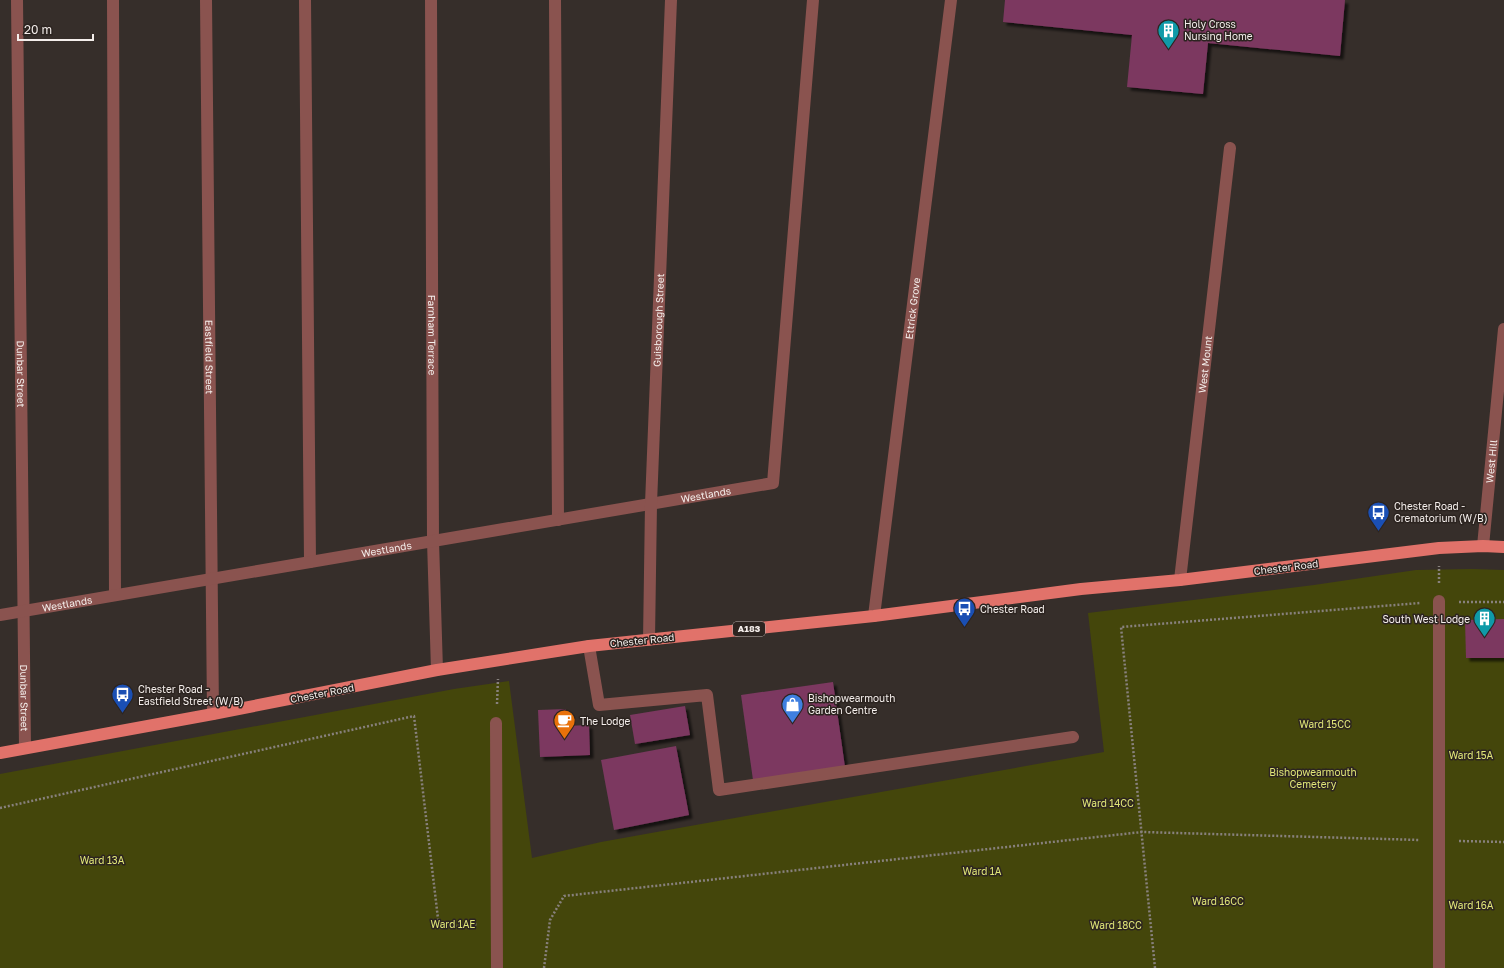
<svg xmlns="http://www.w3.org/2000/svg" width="1504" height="968" viewBox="0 0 1504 968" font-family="'Golos Text',sans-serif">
<defs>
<filter id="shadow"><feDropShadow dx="3.5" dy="3.5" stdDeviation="1" flood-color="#0009"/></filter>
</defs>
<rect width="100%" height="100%" fill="#362e2a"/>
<!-- green -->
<path fill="#44460b" d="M1472 569 1504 570V968H0V774L454 689 509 681 532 858 601 842 1104 752 1088 613 1314 585 1416 570Z"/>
<!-- building -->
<g fill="#7b3860" filter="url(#shadow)">
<path d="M1005 0H1345L1340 56 1208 43 1203 94 1127 87 1132 35 1003 22Z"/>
<path d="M1504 619V658H1466L1465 620Z"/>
<path d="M833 682 845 767 753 780 741 695Z"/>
<path d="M685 706 690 735 635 744 630 715Z"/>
<path d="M566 709V726L589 725 590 755 540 757 538 710Z"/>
<path d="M676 746 689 815 614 830 601 760Z"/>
</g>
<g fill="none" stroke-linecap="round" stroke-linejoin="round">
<!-- path -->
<g stroke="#88817d" stroke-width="2.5" stroke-dasharray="2 2" stroke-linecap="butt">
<path d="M1439 583V566"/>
<path d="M1459 602H1504"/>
<path d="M497 704 498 679"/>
<path d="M0 808 414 716 439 927 478 924"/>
<path d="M1459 841 1504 842"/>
<path d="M544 968 550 920 564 896 1142 832 1420 840"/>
<path d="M1155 968 1121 627 1420 603"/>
</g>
<!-- minor -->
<g stroke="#8a534f" stroke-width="12">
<path id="s1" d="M17 0 25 748"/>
<path d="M113 0 115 595"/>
<path id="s2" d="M206 0 213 714"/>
<path d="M305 0 310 562"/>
<path id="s3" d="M431 0 433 541 437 670"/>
<path d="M555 0 558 520"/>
<path id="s4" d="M1483 546 1504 329"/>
<path id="s5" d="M1180 580 1230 148"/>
<path d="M1439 601V968"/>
<path id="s6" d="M0 615 773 483 813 0"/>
<path id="s7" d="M874 616 951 0"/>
<path id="s8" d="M649 640 651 504 671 0"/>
<path d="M589 646 599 705 707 695 719 790 1073 737"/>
<path d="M496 723 497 968"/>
</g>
<!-- major -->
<path stroke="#e1726a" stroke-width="12" d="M0 753 213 714 437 670 589 646 874 616 1081 589 1180 580 1439 548 1483 546 1504 547"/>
</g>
<!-- icons -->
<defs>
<symbol id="building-pin" viewBox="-11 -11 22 30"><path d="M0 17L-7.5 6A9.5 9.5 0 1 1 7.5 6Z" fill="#0f9aa8" stroke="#2c2420"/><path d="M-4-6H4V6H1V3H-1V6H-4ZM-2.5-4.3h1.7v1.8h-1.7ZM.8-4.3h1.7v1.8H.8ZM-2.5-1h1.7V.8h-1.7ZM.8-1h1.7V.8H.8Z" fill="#fff"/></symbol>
<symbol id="bus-pin" viewBox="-11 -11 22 30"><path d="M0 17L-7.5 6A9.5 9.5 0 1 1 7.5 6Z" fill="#1a4fb4" stroke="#2c2420"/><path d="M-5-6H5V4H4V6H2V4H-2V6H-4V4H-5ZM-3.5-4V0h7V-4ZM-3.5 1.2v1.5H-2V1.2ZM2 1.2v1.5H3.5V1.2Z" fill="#fff"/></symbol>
<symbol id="shop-pin" viewBox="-11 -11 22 30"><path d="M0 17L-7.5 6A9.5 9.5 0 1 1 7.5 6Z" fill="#3f7fe0" stroke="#2c2420"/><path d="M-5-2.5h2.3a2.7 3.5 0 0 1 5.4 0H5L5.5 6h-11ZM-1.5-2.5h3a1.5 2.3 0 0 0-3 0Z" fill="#fff"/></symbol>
<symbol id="cafe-pin" viewBox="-11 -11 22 30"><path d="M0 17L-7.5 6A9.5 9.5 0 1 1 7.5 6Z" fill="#e8710a" stroke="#2c2420"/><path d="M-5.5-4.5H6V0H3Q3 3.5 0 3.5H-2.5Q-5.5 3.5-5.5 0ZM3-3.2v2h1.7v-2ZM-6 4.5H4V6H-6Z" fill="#fff"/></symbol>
</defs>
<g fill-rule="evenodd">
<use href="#building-pin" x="1156" y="18" width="25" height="34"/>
<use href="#bus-pin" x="1366" y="500" width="25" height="34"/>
<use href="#bus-pin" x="952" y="596" width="25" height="34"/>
<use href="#building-pin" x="1472" y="606" width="25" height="34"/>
<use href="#bus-pin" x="110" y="682" width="25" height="34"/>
<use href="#shop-pin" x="780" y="692" width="25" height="34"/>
<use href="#cafe-pin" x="552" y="708" width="25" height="34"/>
</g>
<g text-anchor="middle" stroke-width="3" stroke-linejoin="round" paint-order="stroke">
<!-- shield labels -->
<rect fill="#2c2420" stroke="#b8b1ae" stroke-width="1" x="733" y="622" width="32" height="14" rx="3"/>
<g font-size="9" font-weight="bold" fill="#f4eeeb">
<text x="749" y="632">A183</text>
</g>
<!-- poi labels -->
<g font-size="10" fill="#f4eeeb" stroke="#2c2420" text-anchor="start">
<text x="1184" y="28">Holy Cross<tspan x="1184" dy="12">Nursing Home</tspan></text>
<text x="1394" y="510">Chester Road -<tspan x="1394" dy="12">Crematorium (W/B)</tspan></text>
<text x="980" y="613">Chester Road</text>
<text x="1470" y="623" text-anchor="end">South West Lodge</text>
<text x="138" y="693">Chester Road -<tspan x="138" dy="12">Eastfield Street (W/B)</tspan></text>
<text x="808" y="702">Bishopwearmouth<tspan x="808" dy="12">Garden Centre</tspan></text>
<text x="580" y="725">The Lodge</text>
</g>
<!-- street labels -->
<g font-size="10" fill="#f4eeeb" stroke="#2c2420">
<text dy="4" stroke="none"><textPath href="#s7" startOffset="310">Ettrick Grove</textPath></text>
<text dy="4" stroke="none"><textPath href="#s8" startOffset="320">Guisborough Street</textPath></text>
<text dy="4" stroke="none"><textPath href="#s3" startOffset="335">Farnham Terrace</textPath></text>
<text dy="4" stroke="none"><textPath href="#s2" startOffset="357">Eastfield Street</textPath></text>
<text dy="4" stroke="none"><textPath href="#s5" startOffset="217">West Mount</textPath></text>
<text dy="4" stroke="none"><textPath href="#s1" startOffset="374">Dunbar Street</textPath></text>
<text dy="4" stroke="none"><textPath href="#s4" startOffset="85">West Hill</textPath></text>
<text dy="4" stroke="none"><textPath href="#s6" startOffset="716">Westlands</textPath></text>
<text dy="4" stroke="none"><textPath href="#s6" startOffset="392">Westlands</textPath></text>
<text transform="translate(1286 567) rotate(-7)" y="4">Chester Road</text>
<text dy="4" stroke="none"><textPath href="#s6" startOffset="68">Westlands</textPath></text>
<text transform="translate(642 640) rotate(-6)" y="4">Chester Road</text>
<text transform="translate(322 693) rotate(-11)" y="4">Chester Road</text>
<text dy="4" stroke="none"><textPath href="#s1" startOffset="698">Dunbar Street</textPath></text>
</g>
<!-- park labels -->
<g font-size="10" fill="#e0e677" stroke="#2c2420">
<text x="1325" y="728">Ward 15CC</text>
<text x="1471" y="759">Ward 15A</text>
<text x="1313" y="776">Bishopwearmouth<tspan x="1313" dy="12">Cemetery</tspan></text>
<text x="1108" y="807">Ward 14CC</text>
<text x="102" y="864">Ward 13A</text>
<text x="982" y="875">Ward 1A</text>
<text x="1218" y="905">Ward 16CC</text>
<text x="1471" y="909">Ward 16A</text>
<text x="453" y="928">Ward 1AE</text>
<text x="1116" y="929">Ward 18CC</text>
</g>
</g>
<!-- scale -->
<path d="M18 34v6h75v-6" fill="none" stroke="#f4eeeb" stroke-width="2"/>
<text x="24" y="34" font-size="12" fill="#f4eeeb" stroke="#2c2420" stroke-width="3" paint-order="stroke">20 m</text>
</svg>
